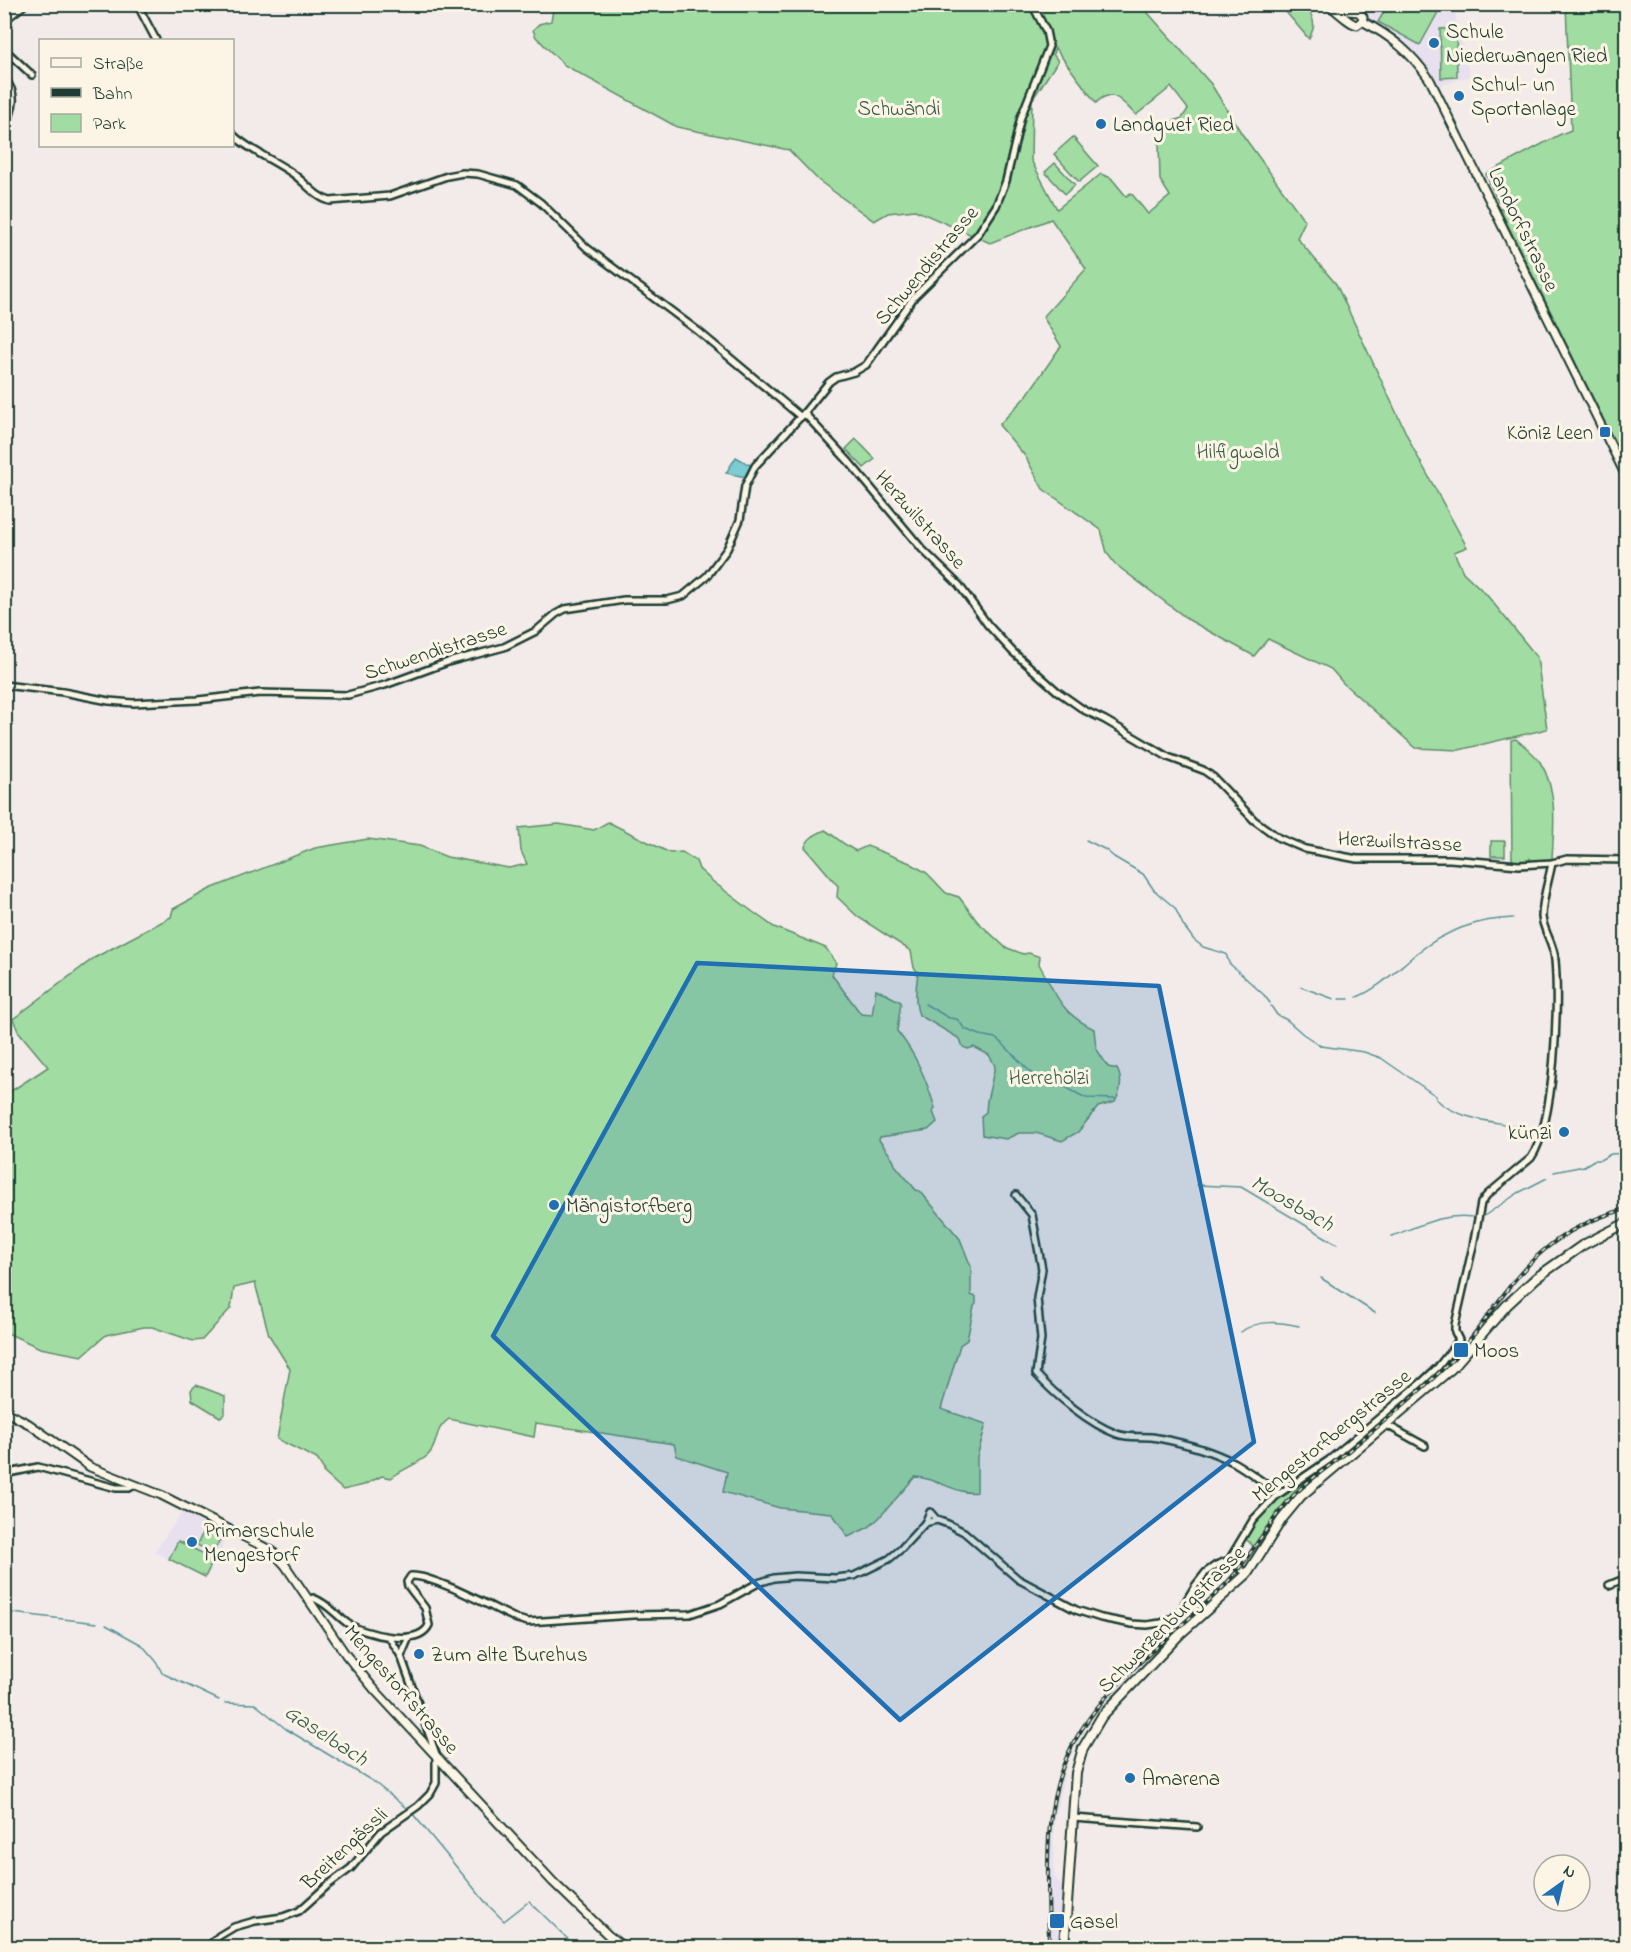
<svg xmlns="http://www.w3.org/2000/svg" width="1631" height="1952" viewBox="0 0 1631 1952" font-family="'Indie Flower',sans-serif">
<rect width="100%" height="100%" fill="#f3ebe9"/>
<filter id="ink" filterUnits="userSpaceOnUse"><feTurbulence type="fractalNoise" baseFrequency=".0167" numOctaves="2"/><feDisplacementMap in="SourceGraphic" scale="12" xChannelSelector="R" yChannelSelector="G"/><feConvolveMatrix kernelMatrix="1 2 1 2 8 2 1 2 1" color-interpolation-filters="sRGB"/></filter>
<g filter="url(#ink)">
<!-- built -->
<g fill="#e8e0ee">
<path d="M1369 5H1453L1470 76 1439 86 1424 64 1409 47 1389 31 1368 18 1365 14Z"/>
<path d="M1626 1207V1211L1593 1222 1572 1232 1536 1258 1515 1282 1478 1334 1458 1358 1295 1497 1243 1571 1159 1647 1092 1717 1075 1745 1062 1774 1064 1776 1054 1822V1876L1065 1889 1061 1947 1046 1948 1048 1832 1052 1799 1066 1755 1090 1715 1156 1645 1227 1581 1237 1567 1243 1562 1279 1511 1298 1488 1352 1446 1455 1354 1512 1280 1534 1256 1556 1239 1576 1226 1602 1215Z"/>
<path d="M184 1510 229 1533 206 1579 154 1552Z"/>
</g>
<!-- green -->
<g fill="#a1dca2" stroke="#608c6b" stroke-width="1.5" fill-rule="evenodd">
<path d="M554 4 1141 5 1211 84 1242 134 1305 221 1297 238 1336 284 1413 448 1467 547 1454 552 1463 572 1486 594 1537 657 1547 729 1459 750 1416 748 1343 683 1331 669 1268 639 1254 656 1189 620 1115 564 1107 553 1101 530 1043 489 1025 456 999 425 1027 395 1061 346 1043 317 1086 269 1051 219 990 243 915 210 888 213 874 221 818 180 789 150 677 127 564 65 536 37 533 30 539 24 551 21ZM1055 48 1096 103C1113 86 1123 103 1136 115L1171 87 1188 109 1182 118 1170 122 1168 135 1159 143 1160 180 1170 196 1148 214 1131 193 1126 196 1111 178 1101 174 1057 209 1031 160 1032 100 1058 61 1053 54Z"/>
<path d="M1280 5H1308C1312 23 1318 19 1309 39Z"/>
<path d="M1388 5V4L1442 5 1420 45 1378 22Z"/>
<path d="M1566 5H1626V465L1505 219 1500 209 1512 207 1513 202 1509 197 1506 200 1500 202 1497 200 1486 174 1559 135 1571 130Z"/>
<path d="M1456 28 1457 77 1441 78 1440 29Z"/>
<path d="M1073 137 1098 166 1079 182 1054 154Z"/>
<path d="M1055 163 1075 185 1065 194 1045 172Z"/>
<path d="M856 439 875 459 864 468 846 449Z"/>
<path d="M1516 739C1524 746 1534 753 1540 762 1558 790 1554 826 1552 858L1548 861 1531 862 1530 859 1529 863 1512 862 1511 740Z"/>
<path d="M608 822 670 853 682 852 696 861 699 869 711 880 753 912 774 927 826 948 836 963 832 975 861 1014 872 1015 876 989 901 1002 897 1031C916 1054 926 1079 935 1108L933 1112 937 1122 928 1130 880 1137 879 1140 893 1159 895 1165 916 1190 920 1191 960 1239 971 1267V1295L976 1297V1304L974 1306 967 1340 960 1345 941 1409 986 1424 977 1457V1492C959 1496 935 1477 915 1477L878 1519 869 1527 848 1537 832 1513 780 1508 723 1492 727 1472 677 1456 674 1444 536 1423 534 1437 449 1419C432 1431 440 1443 428 1455 420 1463 401 1470 391 1478L382 1476 364 1485 343 1490 323 1472 324 1470 317 1459 277 1439 290 1369 269 1335 255 1283 234 1288 231 1308 202 1340 193 1341 152 1327H144L106 1335 82 1356 40 1348 5 1332V1095L48 1067 18 1031 13 1019 94 958 171 917 173 909 210 889 315 848 368 839 420 846 447 857 509 868 527 864 521 851 519 828 559 824 594 830Z"/>
<path d="M825 830C836 837 844 845 856 851L867 846 910 863 927 873 946 893 959 897 977 921 1005 947 1023 954 1029 953 1040 957 1039 964C1056 994 1060 1013 1094 1029L1096 1048 1108 1067 1117 1069C1123 1080 1121 1091 1115 1102L1098 1107 1078 1132 1062 1141 1036 1133H1019L1006 1139 982 1135 981 1116 986 1112 987 1101 995 1066 989 1055 974 1047 968 1049 963 1047 960 1039 919 1015C914 1002 916 987 918 972L914 968 911 951 858 917 837 897 838 886 805 847C808 837 817 834 825 830Z"/>
<rect x="1491" y="841" width="14" height="15"/>
<path d="M196 1385 225 1396V1414L220 1417 192 1400 191 1390Z"/>
<path d="M1319 1469 1321 1470C1293 1492 1274 1517 1254 1547L1245 1538C1266 1505 1286 1490 1319 1469Z"/>
<path d="M207 1524 224 1532 213 1553 197 1545Z"/>
<path d="M178 1541 214 1559 205 1577 169 1559Z"/>
</g>
<!-- water -->
<path fill="#7bccd4" stroke="#569394" stroke-width="1.5" d="M736 457 752 466 745 477 726 473Z"/>
<g fill="none" stroke-linecap="round" stroke-linejoin="round">
<!-- stream -->
<g stroke="#569394" stroke-width="1.5">
<path d="M1086 840 1106 850 1114 857 1143 874 1154 890 1175 908 1183 925 1194 940 1203 947 1226 954 1229 963 1264 995 1270 1003"/>
<path d="M1301 987 1334 999"/>
<path d="M1357 997C1381 987 1397 969 1417 953 1445 931 1478 919 1513 918"/>
<path d="M1339 999H1349"/>
<path d="M925 1004 949 1018 957 1019 965 1029 980 1035 995 1038 1003 1044 1038 1080 1065 1087 1086 1098 1115 1099"/>
<path d="M1271 1006 1277 1015 1287 1020 1303 1034 1321 1046 1364 1052 1381 1058 1436 1096V1099C1459 1121 1495 1121 1525 1128"/>
<path d="M1554 1172 1584 1166 1594 1160H1600L1611 1154 1626 1153"/>
<path d="M1197 1185 1241 1187 1337 1244"/>
<path d="M1484 1216 1518 1193 1547 1178"/>
<path d="M1392 1236C1419 1226 1444 1213 1472 1217"/>
<path d="M1321 1278 1375 1313"/>
<path d="M1241 1332C1258 1319 1280 1322 1299 1326"/>
<path d="M4 1612 97 1623"/>
<path d="M106 1625 142 1645 156 1661 162 1673 219 1700"/>
<path d="M225 1703 255 1704 286 1729 374 1782 406 1808"/>
<path d="M412 1813 487 1904 504 1921 527 1903"/>
<path d="M529 1901 577 1948"/>
</g>
<defs>
<g id="minor">
<path d="M137 4 156 40"/>
<path d="M4 49 32 75"/>
<path d="M4 78C22 99 9 112 4 134"/>
<path d="M232 134C250 151 272 159 292 173 304 181 315 197 330 201L390 196 447 176 463 173 478 174 517 185 541 203 587 248 698 331 801 417"/>
<path d="M804 413 850 463 922 549 959 585 988 625 1013 652 1057 691 1084 710 1105 720 1168 757 1203 770 1213 777 1254 820 1279 838 1305 849 1357 859H1450L1519 865 1552 863 1567 859 1626 860"/>
<path d="M4 685 63 692 109 701 133 703 198 700 260 693 348 695 385 685 448 662 504 647 536 631 556 614 565 609 624 600H667L683 596 707 576 727 549 740 520 745 486 755 466 804 413 829 382 836 377 854 372 866 365 914 297 978 234 996 206 1006 181 1021 117 1049 46 1046 31 1032 4"/>
<path d="M1016 1195 1032 1215 1042 1269 1037 1298 1041 1339 1036 1374C1056 1396 1090 1424 1117 1434 1130 1439 1145 1435 1158 1438 1184 1443 1210 1450 1233 1462 1249 1471 1264 1483 1279 1493"/>
<path d="M1387 1425 1425 1446"/>
<path d="M4 1474 38 1467 116 1488H129L135 1485"/>
<path d="M925 1523 930 1512 937 1520"/>
<path d="M1229 1560 1247 1574"/>
<path d="M1609 1585 1626 1578"/>
<path d="M308 1600 313 1598C327 1603 335 1614 347 1623 363 1634 418 1648 429 1625L425 1608 408 1586 407 1582 411 1576C431 1574 495 1609 517 1619L528 1622 633 1615 690 1614 720 1604 758 1583 774 1578 795 1576 835 1578 854 1576 889 1559 901 1549 925 1523 937 1520 948 1524 964 1532 1018 1579 1076 1610 1101 1618 1132 1624 1147 1625 1161 1623 1173 1618 1180 1611 1195 1586 1206 1572 1216 1565 1229 1560 1253 1520 1276 1496 1329 1460 1422 1382 1438 1367 1459 1340 1455 1332V1325L1473 1246 1481 1203 1487 1195 1531 1158C1555 1123 1559 1003 1555 960 1554 944 1543 930 1542 917 1542 899 1549 880 1552 863"/>
<path d="M389 1637 401 1656"/>
<path d="M1073 1818 1197 1827"/>
<path d="M207 1948 219 1936 234 1927 255 1921 283 1917 299 1911 328 1885 351 1868 381 1832 418 1806 430 1794 436 1783V1754L401 1656 409 1637"/>
</g>
<g id="tertiary">
<path d="M1327 4C1337 10 1349 24 1357 25L1362 21"/>
<path d="M1338 10 1359 12 1363 17 1362 21C1391 36 1412 53 1430 80L1626 476"/>
<path d="M4 1411 29 1424 90 1467 161 1495 272 1551 285 1565 346 1655 374 1689 553 1882 608 1935 625 1948"/>
</g>
<path id="secondary" d="M1064 1948 1076 1773 1083 1748 1102 1716 1180 1634 1247 1574 1282 1519 1301 1496 1451 1369 1507 1305 1536 1278 1583 1245 1626 1223"/>
<path id="primary" d="M4 19 23 4"/>
</defs>
<!-- minor casing -->
<use href="#minor" stroke="#1f3d34" stroke-width="10"/>
<!-- tertiary casing -->
<use href="#tertiary" stroke="#1f3d34" stroke-width="11"/>
<!-- secondary casing -->
<use href="#secondary" stroke="#1f3d34" stroke-width="12"/>
<!-- primary casing -->
<use href="#primary" stroke="#1f3d34" stroke-width="13"/>
<!-- minor -->
<use href="#minor" stroke="#fcf5e5" stroke-width="5"/>
<!-- tertiary -->
<use href="#tertiary" stroke="#fcf5e5" stroke-width="7"/>
<!-- secondary -->
<use href="#secondary" stroke="#fcf5e5" stroke-width="8"/>
<!-- primary -->
<use href="#primary" stroke="#fcf5e5" stroke-width="8"/>
<defs>
<path id="rail" d="M1049 1948C1049 1881 1040 1809 1071 1748 1103 1684 1170 1639 1220 1590 1249 1562 1265 1525 1293 1496 1309 1479 1329 1467 1347 1452 1382 1423 1419 1393 1451 1361 1485 1327 1506 1282 1543 1251 1567 1230 1596 1217 1626 1209"/>
</defs>
<!-- rail casing -->
<use href="#rail" stroke="#1f3d34" stroke-width="4"/>
<!-- rail -->
<use href="#rail" stroke="#fcf5e5" stroke-width="1.5" stroke-dasharray="4.5" stroke-linecap="butt"/>
</g>
</g>
<!-- marked area -->
<path fill="#1f6fb2" fill-opacity="0.2" stroke="#1f6fb2" stroke-width="4.5" stroke-linejoin="round" d="M697 963 1159 986 1254 1442 900 1720 493 1336Z"/>
<!-- markers -->
<g fill="#1f6fb2" stroke="#fcf5e5" stroke-width="2">
<circle cx="1434" cy="43" r="6"/>
<circle cx="1459" cy="96" r="6"/>
<circle cx="1101" cy="124" r="6"/>
<rect x="1599" y="426" width="12" height="12" rx="3"/>
<circle cx="1564" cy="1132" r="6"/>
<circle cx="554" cy="1205" r="6"/>
<rect x="1453" y="1342" width="16" height="16" rx="3"/>
<circle cx="192" cy="1542" r="6"/>
<circle cx="419" cy="1654" r="6"/>
<circle cx="1130" cy="1778" r="6"/>
<rect x="1049" y="1913" width="16" height="16" rx="3"/>
</g>
<g text-anchor="middle" stroke-width="6" stroke-linejoin="round" paint-order="stroke">
<!-- poi labels -->
<g font-size="21" fill="#1f3d34" stroke="#fcf5e5" text-anchor="start">
<text x="1446" y="38">Schule<tspan x="1446" dy="24">Niederwangen Ried</tspan></text>
<text x="1471" y="91">Schul- un<tspan x="1471" dy="24">Sportanlage</tspan></text>
<text x="1113" y="131">Landguet Ried</text>
<text x="1593" y="439" text-anchor="end">Köniz Leen</text>
<text x="1552" y="1139" text-anchor="end">künzi</text>
<text x="566" y="1212">Mängistorfberg</text>
<text x="1474" y="1357">Moos</text>
<text x="204" y="1537">Primarschule<tspan x="204" dy="24">Mengestorf</tspan></text>
<text x="431" y="1661">Zum alte Burehus</text>
<text x="1142" y="1785">Amarena</text>
<text x="1070" y="1928">Gasel</text>
</g>
<!-- park labels -->
<g font-size="21" fill="#395d4a" stroke="#fcf5e5">
<text x="899" y="115">Schwändi</text>
<text x="1238" y="458">Hilfigwald</text>
<text x="1049" y="1084">Herrehölzi</text>
</g>
<!-- street labels -->
<g font-size="21" fill="#1f3d34" stroke="#fcf5e5">
<text transform="translate(1524 229) rotate(64)" y="7">Landorfstrasse</text>
<text transform="translate(926 265) rotate(-50)" y="7">Schwendistrasse</text>
<text transform="translate(921 519) rotate(48)" y="7">Herzwilstrasse</text>
<text transform="translate(435 650) rotate(-18)" y="7">Schwendistrasse</text>
<text transform="translate(1400 841) rotate(3)" y="7">Herzwilstrasse</text>
<text transform="translate(1331 1435) rotate(-39)" y="7">Mengestorfbergstrasse</text>
<text transform="translate(1171 1619) rotate(-45)" y="7">Schwarzenburgstrasse</text>
<text transform="translate(402 1689) rotate(49)" y="7">Mengestorfstrasse</text>
<text transform="translate(344 1848) rotate(-43)" y="7">Breitengässli</text>
</g>
<!-- water labels -->
<g font-size="22" font-style="italic" fill="#315a54" stroke="#fcf5e5">
<text transform="translate(1293 1202) rotate(30)" y="8">Moosbach</text>
<text transform="translate(327 1734) rotate(33)" y="8">Gaselbach</text>
</g>
</g>
<!-- margin -->
<rect width="1631" height="1952" fill="none" stroke="#fcf5e5" stroke-width="24"/>
<rect x="12" y="12" width="1607" height="1928" fill="none" stroke="#1f3d34" stroke-width="2" filter="url(#ink)"/>
<!-- legend -->
<rect x="39" y="39" width="195" height="108" fill="#fcf5e5" stroke="#a4ab9e" stroke-width="1.5"/>
<rect x="51" y="58" width="30" height="9" fill="#fcf5e5" stroke="#a4ab9e" stroke-width="1.5"/>
<text x="93" y="69" font-size="18" fill="#1f3d34">Straße</text>
<rect x="51" y="88" width="30" height="9" fill="#1f3d34" stroke="#a4ab9e" stroke-width="1.5"/>
<text x="93" y="99" font-size="18" fill="#1f3d34">Bahn</text>
<rect x="51" y="114" width="30" height="18" fill="#a1dca2" stroke="#a4ab9e" stroke-width="1.5"/>
<text x="93" y="129" font-size="18" fill="#1f3d34">Park</text>
<!-- north arrow -->
<g transform="translate(1562 1883) rotate(34)"><circle r="28" fill="#fcf5e5" stroke="#a4ab9e" stroke-width="1.5"/>
<path d="M0-4.5L10 22L0 15L-10 22Z" fill="#1f6fb2"/>
<text y="-9" font-size="16" font-weight="bold" text-anchor="middle" fill="#1f3d34">N</text>
</g>
</svg>
